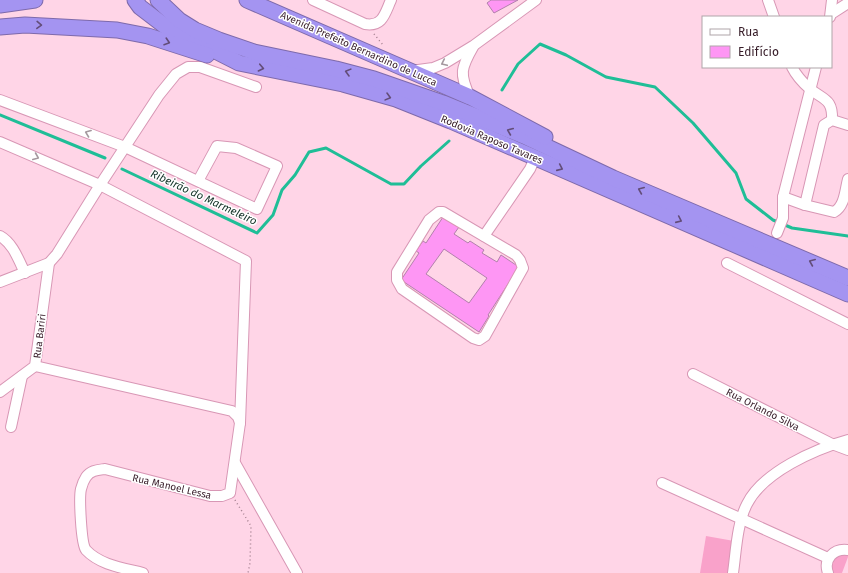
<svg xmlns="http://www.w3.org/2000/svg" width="848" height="573" viewBox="0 0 848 573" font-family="'Fira Sans',sans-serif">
<rect width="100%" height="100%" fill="#ffd5e7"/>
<!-- green -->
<g fill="#f9a2ca">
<path d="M706 536 734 541 729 573H700Z"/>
<path d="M848 552V557L842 573H830L829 560Z"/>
</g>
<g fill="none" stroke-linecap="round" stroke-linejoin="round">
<!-- stream -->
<g stroke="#1fbe97" stroke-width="3">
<path d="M502 90 518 64 540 44 566 55 606 77 655 87 693 123 736 173 746 199 773 220 792 228 848 236"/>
<path d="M0 115 105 158"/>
<path d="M122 169 257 233 273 215 282 190 295 175 309 152 326 148 391 184H404L421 166 449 141"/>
</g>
</g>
<!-- building -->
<g fill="#fe96f4" stroke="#b280ac" fill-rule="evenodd">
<path d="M491 0H518L494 13 487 3Z"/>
<path d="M443 217 459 227 454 234 468 243 470 241 484 250 482 253 497 262 501 255 519 267 488 315 489 316 479 332 401 280 419 253 416 251 423 241 426 243ZM444 249 487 278 469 303 426 274Z"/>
</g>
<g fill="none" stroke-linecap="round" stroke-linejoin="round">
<defs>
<g id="minor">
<path d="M313 0 365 24C383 27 385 13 391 0"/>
<path d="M768 0 774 17"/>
<path d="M831 14 848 3"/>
<path d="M830 17 832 0"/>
<path d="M792 67C796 75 803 83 810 89 824 100 833 99 832 120"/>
<path d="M411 71 433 68 445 63 473 46 536 0"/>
<path d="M470 97C459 74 461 68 473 47"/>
<path d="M0 100 125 147 257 209 277 166 236 148 217 146 198 181"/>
<path d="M0 142 100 185 246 261 240 423"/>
<path d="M783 197 805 205 834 212C845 206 845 190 848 179"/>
<path d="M805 205 824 125 832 120 848 125"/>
<path d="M439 212H443L516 255 520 260 523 268 485 336 479 340 473 338 402 289 397 280V272L429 220Z"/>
<path d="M777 233 783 218V197L816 67"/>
<path d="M0 236C13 243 19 261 25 273"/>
<path d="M484 236 530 169 535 158"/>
<path d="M727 263 848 324"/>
<path d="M0 282 49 263 57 254 100 185 159 95 176 74 188 67H200L256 87"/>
<path d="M35 366 232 411 238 417 240 423 230 493 222 496H210L105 469C98 470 91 470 86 477 84 480 82 485 81 489 79 497 81 544 86 550 100 565 123 568 143 573"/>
<path d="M693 374 832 444 848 450"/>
<path d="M0 392 35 366 49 263"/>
<path d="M11 427 22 376"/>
<path d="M235 463 297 573"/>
<path d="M662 483 828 558"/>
<path d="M733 573C736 552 737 523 747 504 763 472 815 449 848 440"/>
<path d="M828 573C823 559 834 548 848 550"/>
</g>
<g id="highway">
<path d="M135 0 140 7 174 33 188 37 239 63 343 84 396 99 451 121 848 294"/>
<path d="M158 0 179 20 195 30 219 40 254 52 336 69 374 79 443 103 524 136 613 178 848 278"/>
<path d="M247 0 470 97 545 137"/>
<path d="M0 5 35 0"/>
<path d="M0 27 25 25 117 30 148 36 207 55"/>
</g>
</defs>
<!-- minor casing -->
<use href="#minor" stroke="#d897b5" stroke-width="12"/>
<!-- highway casing -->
<use href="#highway" stroke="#7e6aab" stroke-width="17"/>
<!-- path -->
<g stroke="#a68392" stroke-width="1.5" stroke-dasharray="1 3" stroke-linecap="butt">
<path d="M374 34 383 45"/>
<path d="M235 500 251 526 250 563 248 573"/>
</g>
<!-- minor -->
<use href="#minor" stroke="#fff" stroke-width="10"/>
<!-- highway -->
<use href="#highway" stroke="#a494f1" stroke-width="15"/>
</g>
<!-- one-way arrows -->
<defs><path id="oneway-chevron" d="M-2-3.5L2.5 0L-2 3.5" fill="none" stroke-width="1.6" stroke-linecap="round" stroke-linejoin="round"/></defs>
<g stroke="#634d79">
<use href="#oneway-chevron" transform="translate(39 25) rotate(2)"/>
<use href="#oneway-chevron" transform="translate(167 42) rotate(18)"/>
<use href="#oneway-chevron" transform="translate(261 68) rotate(12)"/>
<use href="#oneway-chevron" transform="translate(348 72) rotate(-165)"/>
<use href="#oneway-chevron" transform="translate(388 97) rotate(15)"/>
<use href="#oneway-chevron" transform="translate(510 131) rotate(-157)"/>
<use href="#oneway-chevron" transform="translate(560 168) rotate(24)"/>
<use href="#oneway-chevron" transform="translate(641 190) rotate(-157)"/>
<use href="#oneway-chevron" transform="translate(679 220) rotate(24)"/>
<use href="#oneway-chevron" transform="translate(812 262) rotate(-157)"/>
</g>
<g stroke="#a5999f">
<use href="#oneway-chevron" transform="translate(444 63) rotate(155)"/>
<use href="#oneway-chevron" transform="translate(88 133) rotate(-159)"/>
<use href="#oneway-chevron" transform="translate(36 157) rotate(23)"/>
</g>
<g text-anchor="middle" stroke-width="3" stroke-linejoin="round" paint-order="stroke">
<!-- street labels -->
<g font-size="10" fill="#371d29" stroke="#fff">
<text transform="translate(359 48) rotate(24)" y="4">Avenida Prefeito Bernardino de Lucca</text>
<text transform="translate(492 139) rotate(23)" y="4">Rodovia Raposo Tavares</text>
<text transform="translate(39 336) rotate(-83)" y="4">Rua Bariri</text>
<text transform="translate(763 409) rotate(27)" y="4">Rua Orlando Silva</text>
<text transform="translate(172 486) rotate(13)" y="4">Rua Manoel Lessa</text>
</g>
<!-- water labels -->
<g font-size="11" font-style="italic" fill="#153329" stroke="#fff">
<text transform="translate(204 197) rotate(25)" y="4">Ribeirão do Marmeleiro</text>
</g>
</g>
<!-- legend -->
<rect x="702" y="16" width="130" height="52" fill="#ffffff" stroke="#afa5a9"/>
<rect x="710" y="29" width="20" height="6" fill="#ffffff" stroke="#afa5a9"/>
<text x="738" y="36" font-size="12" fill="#371d29">Rua</text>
<rect x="710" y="46" width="20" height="12" fill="#fe96f4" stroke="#afa5a9"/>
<text x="738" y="56" font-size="12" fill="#371d29">Edifício</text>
</svg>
